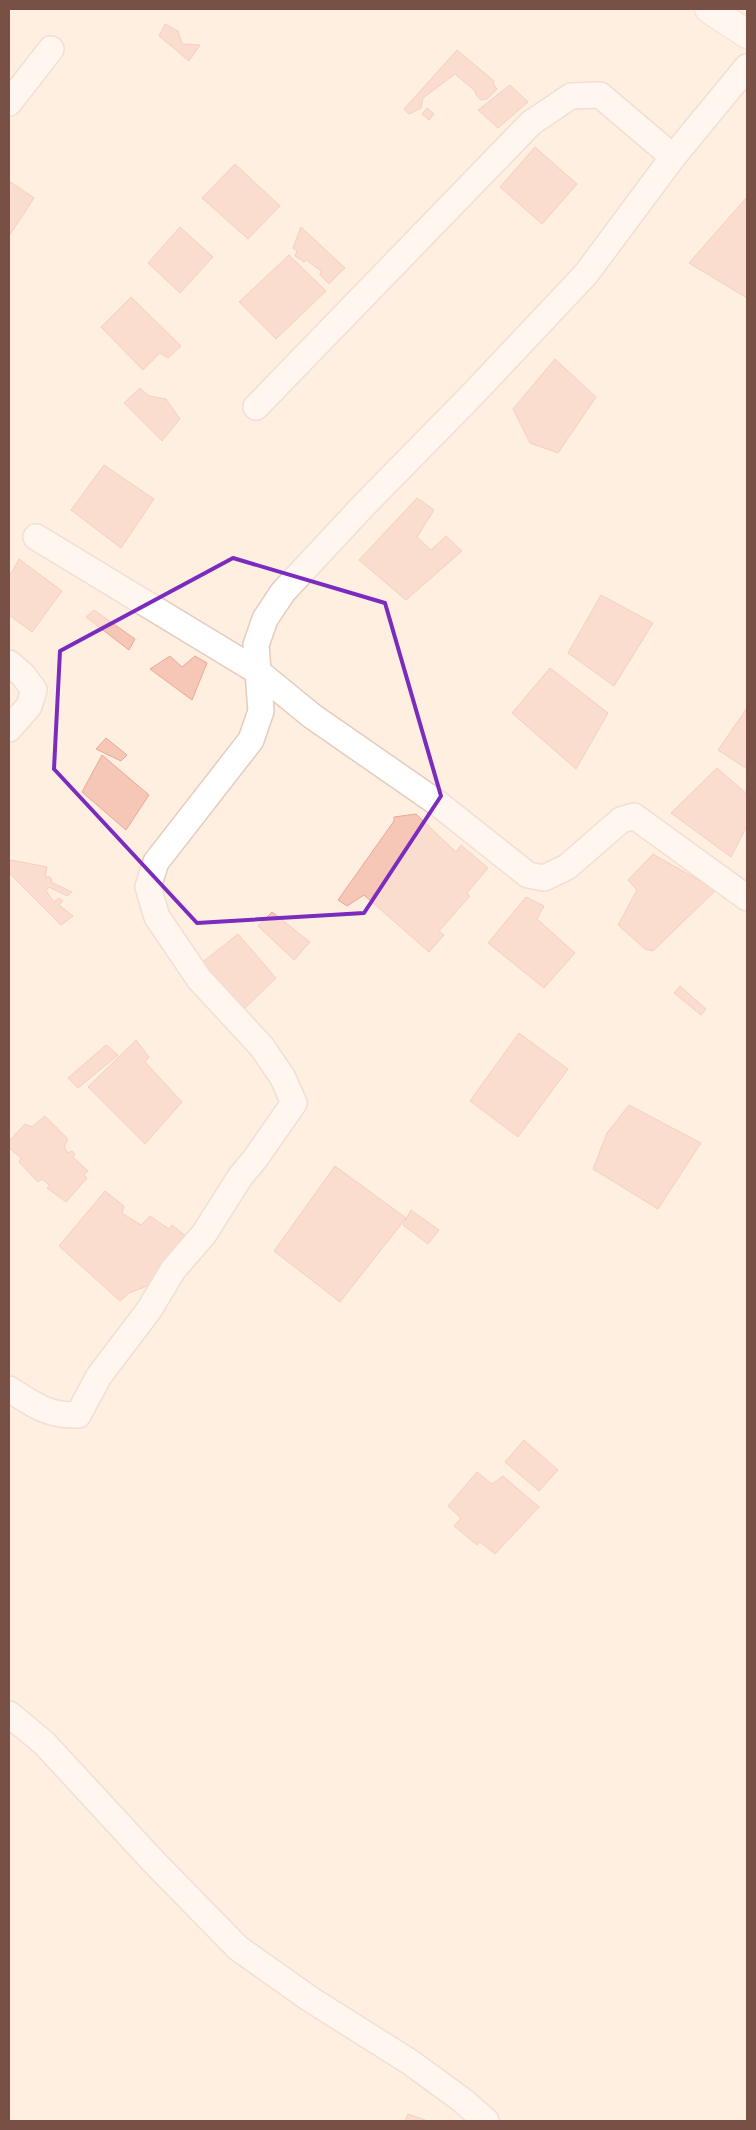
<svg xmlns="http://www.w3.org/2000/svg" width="756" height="2130" viewBox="0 0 756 2130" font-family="Karla,sans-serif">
<rect width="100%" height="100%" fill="#feefe1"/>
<!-- building -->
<g fill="#f6c7b6" stroke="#eaa995">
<path d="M165 24 178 31 182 44 200 45 189 61 159 36Z"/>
<path d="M457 50 494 81 493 83 497 89 487 99 481 100 476 95 475 91 455 74 423 98 421 108 409 114 404 109Z"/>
<path d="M510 85 528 102 498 128 478 110Z"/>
<path d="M427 108 434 114 429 120 422 114Z"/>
<path d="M535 147 577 184 542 224 500 187Z"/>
<path d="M235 164 280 206 248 239 202 198Z"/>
<path d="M9 181 34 198 9 236Z"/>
<path d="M747 197V298L689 263Z"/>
<path d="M180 227 213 257 180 293 148 263Z"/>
<path d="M301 227 345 268 329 284 320 275 321 271 306 260 304 262 295 256 297 251 293 248Z"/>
<path d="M289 255 326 291 276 339 239 302Z"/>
<path d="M131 297 181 346 168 358 160 353 143 370 101 327Z"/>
<path d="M555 359 596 397 558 453 530 443 513 409Z"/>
<path d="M140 388 149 396 166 399 180 419 162 441 124 403Z"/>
<path d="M104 465 154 499 121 548 71 510Z"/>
<path d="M417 498 434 510 417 537 431 550 446 536 462 551 406 600 359 560Z"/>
<path d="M19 559 62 591 32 632 9 615V573L11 574Z"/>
<path d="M601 595 653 623 614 686 568 653Z"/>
<path d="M94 610 135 639 129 650 86 617Z"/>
<path d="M170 656 182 667 195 656 207 663 192 700 150 669Z"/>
<path d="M550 668 608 713 576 769 512 713Z"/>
<path d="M747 708V769L718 750Z"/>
<path d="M106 738 127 755 121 761 96 749Z"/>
<path d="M102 755 149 795 126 830 82 792Z"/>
<path d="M717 768 747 794V826L731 857 671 813Z"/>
<path d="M416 814 456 852 461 845 488 868 467 893 470 896 439 931 444 935 429 952 364 895 347 906 338 900 394 821V817Z"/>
<path d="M653 854 716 890 653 951 645 949 618 925 637 890 628 880Z"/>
<path d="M11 860 47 867 45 877H50L52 880 51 882 72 892 67 896 49 887 46 891 54 902 59 898 63 901 59 905 73 916 61 925 9 873V863Z"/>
<path d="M526 897 544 906 537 919 575 953 544 988 488 943Z"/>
<path d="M272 912 310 942 294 960 258 926Z"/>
<path d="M238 934 276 978 242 1011 199 965Z"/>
<path d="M680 986 706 1009 701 1015 674 993Z"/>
<path d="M519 1033 568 1069 518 1137 470 1101Z"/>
<path d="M136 1040 149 1057 145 1062 182 1102 145 1144 88 1087Z"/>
<path d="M106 1045 118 1055 78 1088 68 1078Z"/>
<path d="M629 1105 701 1143 658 1209 593 1169 607 1133Z"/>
<path d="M45 1116 68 1139 64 1147 68 1153 72 1151 75 1154 73 1157 88 1171 84 1175 87 1178 66 1202 47 1188 50 1186 42 1179 38 1182 19 1162 21 1158 9 1148V1141L25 1124 32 1127Z"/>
<path d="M335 1166 406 1218 340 1302 274 1251Z"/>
<path d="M105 1191 124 1206 122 1213 141 1225 150 1216 169 1229 172 1225 188 1238 152 1284 129 1293 120 1301 59 1246Z"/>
<path d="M411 1210 439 1230 428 1244 403 1225Z"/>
<path d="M524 1440 558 1470 539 1491 505 1462Z"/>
<path d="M477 1472 492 1484 503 1476 539 1507 495 1554 480 1542 477 1545 454 1526 461 1518 448 1506Z"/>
<path d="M408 2114 428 2121H405Z"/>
</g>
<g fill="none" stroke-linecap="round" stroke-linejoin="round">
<defs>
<g id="street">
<path d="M9 103 51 49"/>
<path d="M256 407 531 123 571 96 600 95 673 157"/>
<path d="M36 537 257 671 312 716 436 802 528 875 544 878 567 867 621 820 634 816 747 898"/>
<path d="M9 663 23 675 34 690 29 706 9 729"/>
<path d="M9 1389C34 1405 48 1416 78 1415L99 1376 149 1310 173 1270 204 1234 240 1177 255 1159 294 1103 283 1078 262 1047 199 979 157 917 148 887 156 862 251 740 261 711 256 645 265 619 283 592 365 504 472 395 586 274 673 157 747 67"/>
<path d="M9 1714 44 1743 153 1861 238 1948 310 1999 410 2062 462 2100 486 2121"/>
</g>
<path id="secondary" d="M709 9 747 34"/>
</defs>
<!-- street casing -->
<use href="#street" stroke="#e5cbbe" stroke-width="28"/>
<!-- secondary casing -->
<use href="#secondary" stroke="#ebcbbb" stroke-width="30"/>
<!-- street -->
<use href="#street" stroke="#fff" stroke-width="25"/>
<!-- secondary -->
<use href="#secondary" stroke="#fff" stroke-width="28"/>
</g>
<!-- marked area -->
<path d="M0 0H756V2130H0ZM233 558 385 603 441 796 364 913 197 923 54 769 60 651Z" fill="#feefe1" fill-opacity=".55" fill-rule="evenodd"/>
<path fill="none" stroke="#7b2cbf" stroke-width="4" stroke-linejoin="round" d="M233 558 385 603 441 796 364 913 197 923 54 769 60 651Z"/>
<!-- border -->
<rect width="756" height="2130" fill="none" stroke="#785045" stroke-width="20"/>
</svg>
